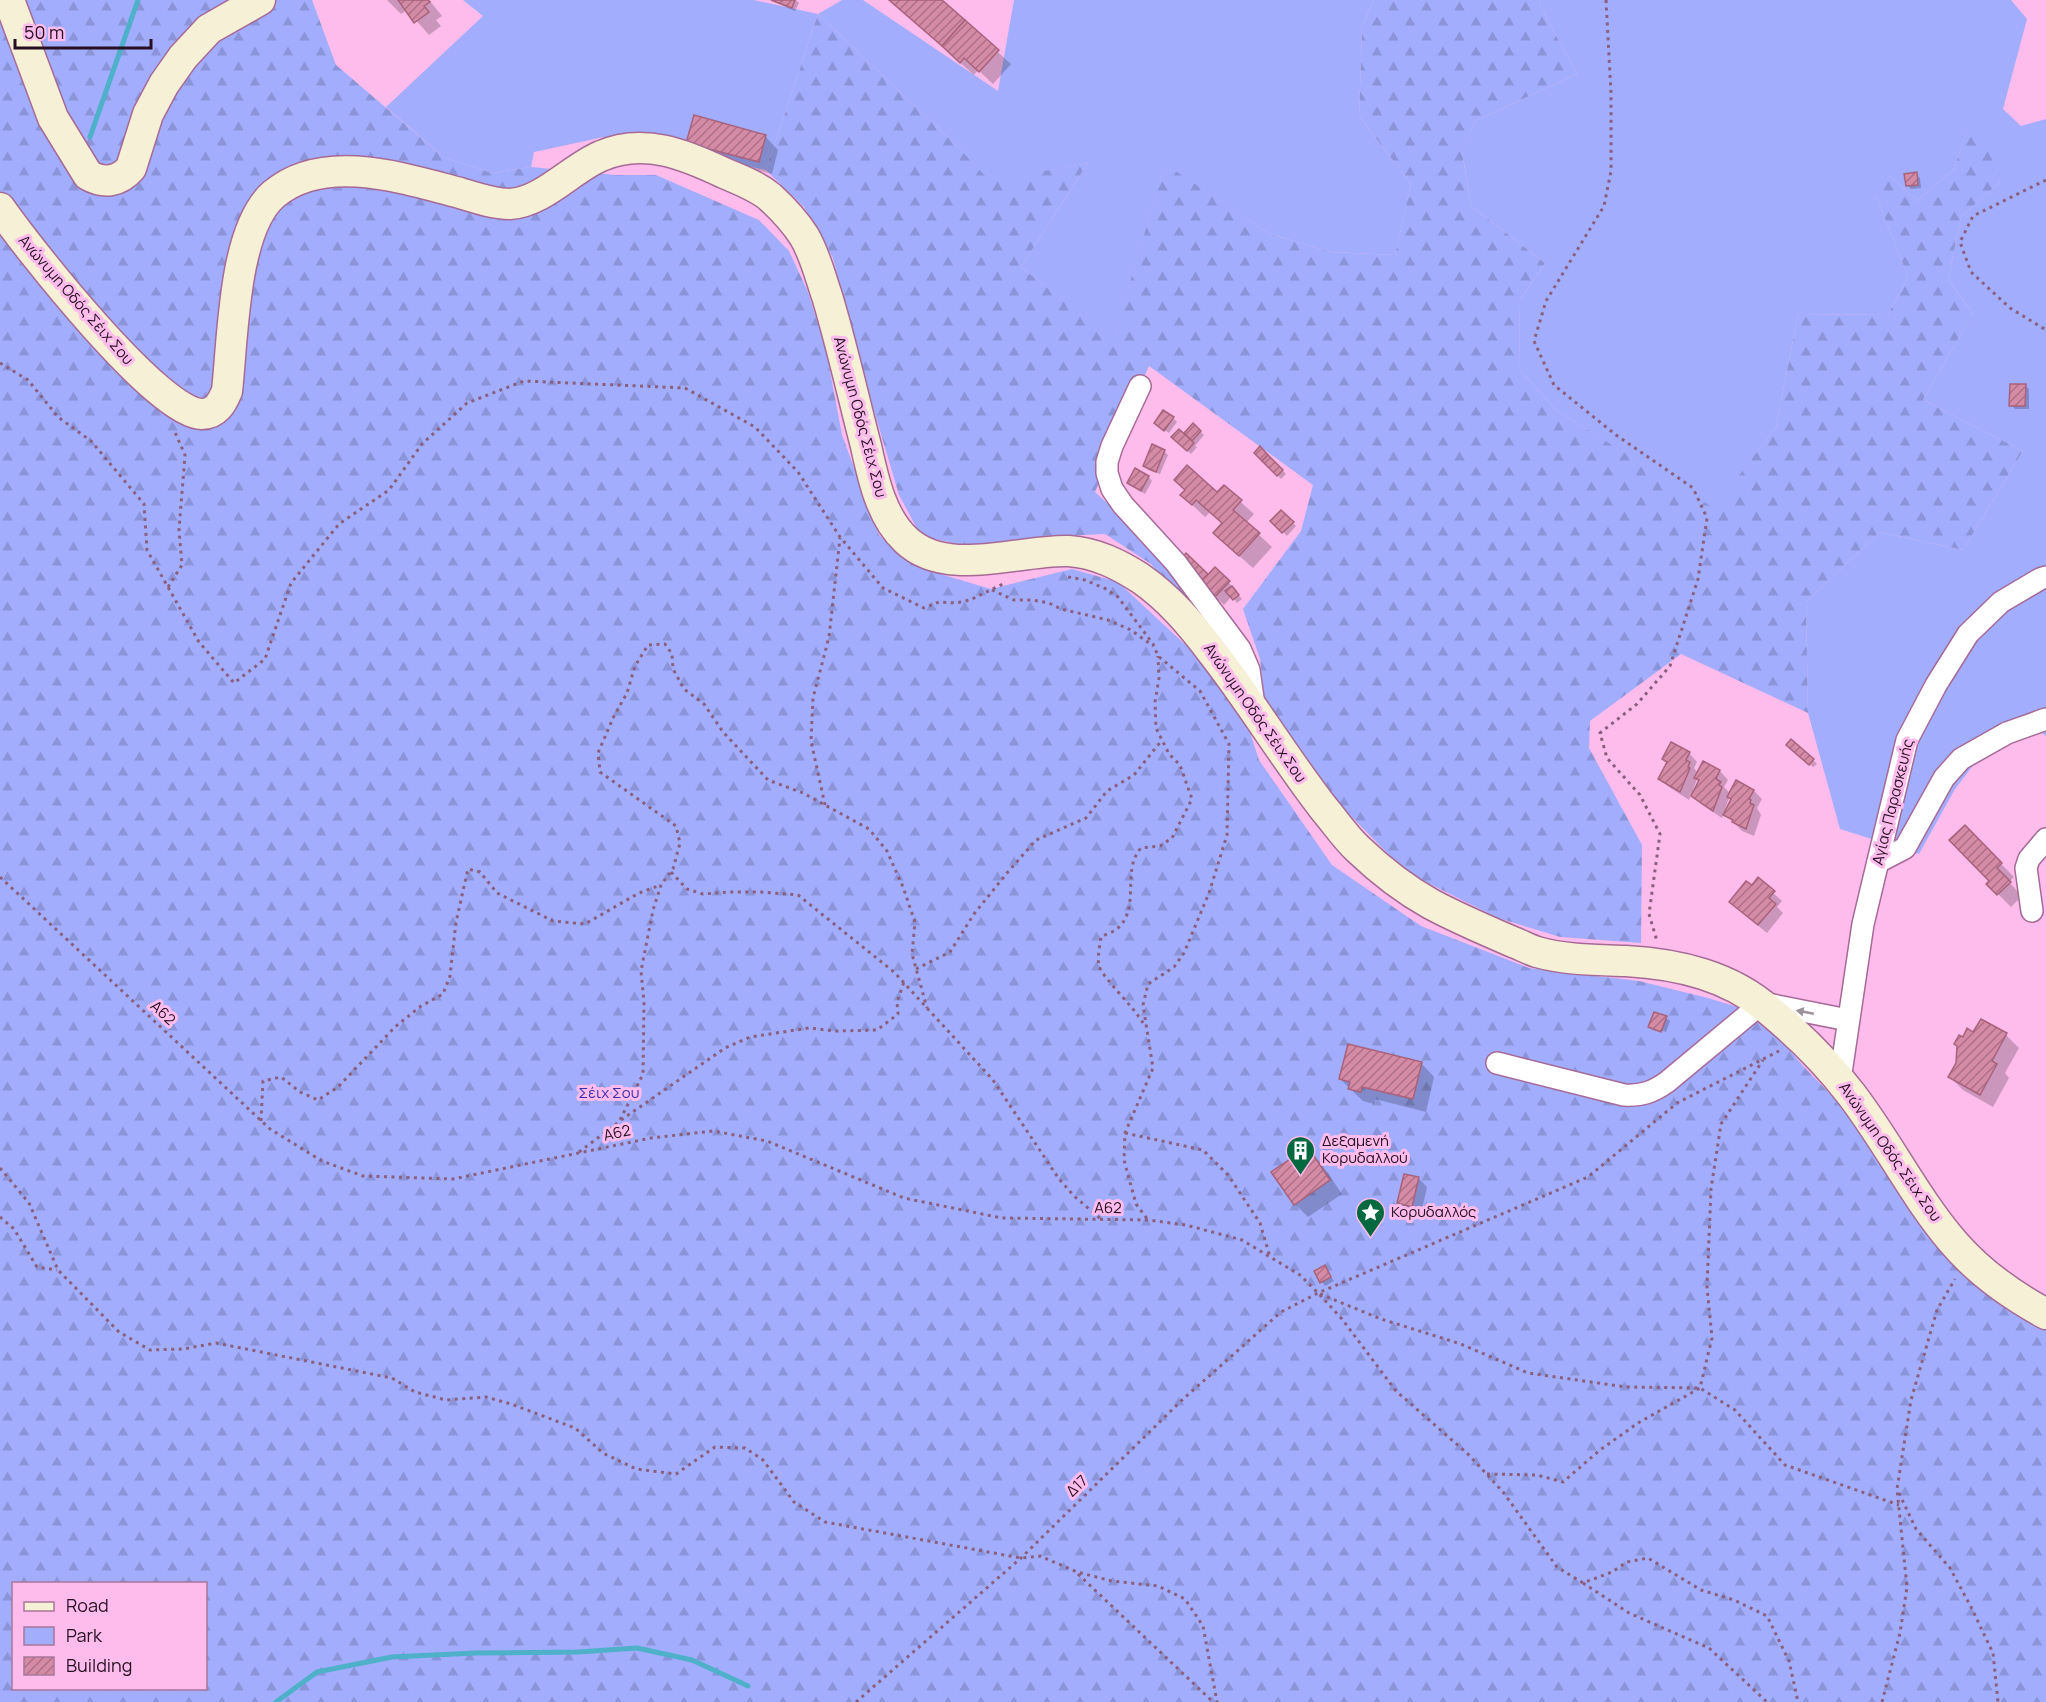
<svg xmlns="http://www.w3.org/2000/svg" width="2046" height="1702" viewBox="0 0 2046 1702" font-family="Manrope,sans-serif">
<defs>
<pattern id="forest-firs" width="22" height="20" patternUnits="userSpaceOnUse" patternTransform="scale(1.5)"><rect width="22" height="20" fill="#a2adfd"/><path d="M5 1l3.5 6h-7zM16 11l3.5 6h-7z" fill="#8b94d9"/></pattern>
<pattern id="building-hatch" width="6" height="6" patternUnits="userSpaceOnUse" patternTransform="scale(1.5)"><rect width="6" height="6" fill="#d58ba5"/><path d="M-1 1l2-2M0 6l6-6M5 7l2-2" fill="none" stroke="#ad7086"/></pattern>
</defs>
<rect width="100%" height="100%" fill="#fdbceb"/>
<!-- green -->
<g fill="#a2adfd">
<path d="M463 0H754L818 14 842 0H863L998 91 1014 0H1373L1362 28 1359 116 1411 184 1395 255 1331 252 1270 234 1165 165 1113 341 1021 267 1088 163 990 182 958 147 818 14 766 170 604 137 534 152 531 167 492 173 445 158 386 107 483 16Z"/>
<path d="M1539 0H2011L2027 19 2003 109 2021 126 2046 119V736L2037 729 1981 755 1955 789 1919 854 1840 829 1808 713 1806 602 1880 532 1963 550 2023 451 1923 400 1973 313 1948 280 1961 217 2000 182 1966 134 1954 169 1917 201 1890 176 1876 196 1908 277 1888 314 1798 315 1776 427 1714 509 1557 411 1520 370 1519 301 1545 263 1471 206 1462 150 1475 121 1577 74 1540 6Z"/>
</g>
<!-- forest -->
<g fill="url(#forest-firs)" fill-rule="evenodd">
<path d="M0 0H312L336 65 445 158 492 173 531 167 615 175H656L759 220 789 251 808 292 826 350 842 435 879 535 902 557 930 571 991 589 1072 569 1118 582 1191 650 1246 720 1259 760 1332 865 1421 926 1529 968 1639 981 1708 998 1760 1014 1803 1066 1842 1106 1882 1162 1892 1182 1954 1266 2046 1328V1702H0ZM14 1584H206V1688H14Z"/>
<path d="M1373 0H1539L1540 6 1577 74 1475 121 1462 151 1471 206 1545 263 1519 301 1520 370 1557 411 1714 508 1776 427 1798 315 1888 314 1908 277 1876 196 1878 179 1890 176 1917 201 1954 169 1966 134 1997 147 2000 182 1961 217 1948 280 1973 313 1923 400 2023 451 1963 550 1880 532 1806 602 1808 713 1681 654 1590 721 1589 748 1642 845 1641 943 1560 937 1498 918 1406 872 1341 806 1266 710 1260 659 1243 609 1301 531 1313 485 1149 366 1095 492 1159 550 1246 679 1151 564 1105 534 1043 537 968 546 921 536 899 495 852 336 833 258 804 207 766 170 818 14 958 147 990 181 1088 163 1021 267 1113 340 1165 164 1270 234 1331 252 1395 255 1411 184 1359 116 1362 28Z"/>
</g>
<!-- shadow -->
<g fill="#0003" fill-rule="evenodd">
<path d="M387 0H429L442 16 436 20 441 26 429 35 407 10 401 14Z"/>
<path d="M773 0H796L799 3 795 11 776 3Z"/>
<path d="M890 0H940L1011 64 993 84 978 70 974 75Z"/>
<path d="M765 136 778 150 772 174 701 155 688 142Z"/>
<path d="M1916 174 1920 178 1921 188 1911 189 1907 185Z"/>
<path d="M2025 386 2029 389V409H2015L2011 405Z"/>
<path d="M1173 418 1177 422 1169 433 1160 427Z"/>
<path d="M1193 425 1204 435 1195 446 1197 447 1191 454 1173 437 1184 435Z"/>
<path d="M1260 448 1286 474 1281 479 1256 453Z"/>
<path d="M1164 451 1168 455 1160 474 1148 470 1144 466Z"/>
<path d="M1149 477 1152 481 1145 494 1128 483Z"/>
<path d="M1224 487 1254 514 1246 523 1272 547 1253 568 1228 546 1223 524 1210 512 1205 517 1182 495H1217Z"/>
<path d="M1281 512 1296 526 1287 536 1272 521Z"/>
<path d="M1186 555 1208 576 1215 569 1237 591 1236 592 1242 599 1237 603 1232 596 1224 605 1201 583Z"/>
<path d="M1791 749 1813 760 1817 764 1813 767Z"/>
<path d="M1689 753 1697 762 1694 768 1698 773 1704 763 1720 771 1728 780 1724 787 1730 793 1736 782 1754 791 1762 799 1757 808 1761 815 1754 836 1742 831 1724 813 1722 818 1701 804 1691 794 1689 800 1669 787 1660 779ZM1697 779 1700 782 1695 791 1693 790ZM1729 798 1732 801 1726 813 1724 812Z"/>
<path d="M1965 827 2014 877 2009 882 2022 896 2011 907 1988 884 1991 881Z"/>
<path d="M1758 879 1782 901 1777 907 1783 913 1767 933 1739 910Z"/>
<path d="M1666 1018 1670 1021 1666 1032 1653 1027V1029L1650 1027Z"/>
<path d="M1981 1021 2006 1035 2019 1048 2005 1073 2009 1078 1993 1107 1963 1090 1950 1077 1957 1063 1963 1039 1974 1034Z"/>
<path d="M1421 1063 1434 1077 1426 1112 1375 1099 1374 1104 1363 1101 1340 1079Z"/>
<path d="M1307 1149 1320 1162 1342 1194 1308 1217 1295 1204Z"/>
<path d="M1405 1175 1419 1179 1427 1187 1421 1214 1407 1211 1399 1202Z"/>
<path d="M1324 1267 1334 1281 1325 1286 1322 1282Z"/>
</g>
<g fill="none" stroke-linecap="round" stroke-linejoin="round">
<!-- stream -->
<g stroke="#4eb0c9" stroke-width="5">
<path d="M90 137 138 0"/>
<path d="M276 1702 317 1672 392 1657 475 1653 578 1652 637 1648 692 1660 748 1686"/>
</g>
</g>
<!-- building -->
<g fill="url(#building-hatch)" stroke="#a9627c" stroke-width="1.5">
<path d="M398 0H428L430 2 424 6 429 12 414 23Z"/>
<path d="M771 0H795L792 8Z"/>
<path d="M889 0H942L965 20 942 46Z"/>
<path d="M965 20 999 50 979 72 964 58 960 63 942 46Z"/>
<path d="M694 115 766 135 759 162 686 143Z"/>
<path d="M1917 172 1918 185 1906 186 1904 174Z"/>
<path d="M2010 384H2026L2025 406H2009Z"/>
<path d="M1163 410 1174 417 1164 431 1154 423Z"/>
<path d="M1193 423 1201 431 1192 441 1184 433Z"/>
<path d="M1179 429 1194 443 1187 451 1171 437Z"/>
<path d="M1152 444 1165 450 1156 472 1143 466Z"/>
<path d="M1260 446 1268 455 1262 461 1254 453Z"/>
<path d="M1268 455 1283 470 1277 476 1262 461Z"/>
<path d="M1187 465 1217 492 1224 485 1242 500 1233 510 1260 533 1239 556 1213 533 1222 523 1196 500 1192 505 1180 495 1185 490 1174 480Z"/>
<path d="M1135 468 1149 476 1141 491 1127 483Z"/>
<path d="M1281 510 1294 522 1282 533 1270 521Z"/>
<path d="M1186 553 1208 574 1202 581 1180 560Z"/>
<path d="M1215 567 1230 581 1214 598 1199 584Z"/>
<path d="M1232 586 1239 595 1233 600 1225 591Z"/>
<path d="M1791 739 1814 759 1809 765 1786 745Z"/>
<path d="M1671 742 1690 752 1686 760 1690 762 1688 767 1690 768 1680 792 1658 779 1667 762 1662 759Z"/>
<path d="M1703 761 1720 770 1716 779 1721 782 1719 785 1722 787 1713 811 1691 796 1699 780 1694 778Z"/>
<path d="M1736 780 1754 790 1749 799 1751 800 1750 803 1754 805 1746 829 1732 822 1733 820 1723 815 1731 799 1727 797Z"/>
<path d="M1965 825 2002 863 1997 868 2011 882 1997 895 1986 884 1989 881 1949 840Z"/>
<path d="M1758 877 1775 891 1769 898 1776 904 1758 925 1729 902 1746 881 1752 885Z"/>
<path d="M1654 1012 1667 1016 1661 1032 1648 1027Z"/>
<path d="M1981 1019 2007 1033 1992 1061 1997 1064 1980 1095 1948 1077 1956 1063 1957 1046 1954 1044 1959 1035 1963 1037 1967 1028 1973 1032Z"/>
<path d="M1348 1044 1422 1062 1413 1099 1362 1087 1361 1092 1348 1089 1350 1082 1339 1079Z"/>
<path d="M1308 1147 1330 1180 1294 1205 1271 1172Z"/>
<path d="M1404 1174 1419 1177 1412 1207 1397 1203Z"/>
<path d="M1325 1265 1331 1277 1320 1283 1314 1271Z"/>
</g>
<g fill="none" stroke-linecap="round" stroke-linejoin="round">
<defs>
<g id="street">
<path d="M1140 386 1112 446 1107 462V473L1112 489 1123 505 1176 563 1240 649 1249 670 1254 705"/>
<path d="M1878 862 1905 848 1944 778 1961 759 2007 733 2046 719"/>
<path d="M2032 911 2026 868 2029 859 2046 839"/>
<path d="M1497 1063 1624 1095C1642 1096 1653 1092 1667 1082L1762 1003 1848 1020"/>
<path d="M1840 1080 1863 924 1907 740 1936 685 1968 634 2001 602 2040 579 2046 577"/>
</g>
<g id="secondary">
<path d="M9 0 53 118 88 175C104 184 119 182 131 168L148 114 164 84 183 57 209 29 260 0"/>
<path d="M0 208C27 247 159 415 202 414 216 414 222 403 227 391 233 339 233 229 274 194 324 152 403 178 460 193 476 198 493 204 510 204 543 202 572 168 601 156 644 137 686 155 724 173 740 180 757 186 770 197 782 208 795 222 804 236 815 254 820 276 827 296 842 346 853 396 866 446 873 478 881 517 906 540 947 579 1020 549 1069 551 1096 553 1118 564 1140 578 1169 598 1191 624 1212 652 1252 703 1285 759 1325 810 1336 823 1346 838 1358 849 1380 870 1404 889 1431 904 1457 918 1485 930 1513 942 1521 945 1528 949 1537 952 1565 960 1597 960 1626 961 1679 964 1730 976 1770 1011 1800 1036 1828 1064 1851 1094 1888 1142 1915 1198 1954 1243 1979 1272 2013 1296 2046 1314"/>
</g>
</defs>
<!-- street casing -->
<use href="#street" stroke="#a66a96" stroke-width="24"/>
<!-- secondary casing -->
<use href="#secondary" stroke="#a66a96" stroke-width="33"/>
<!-- path -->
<g stroke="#8a5f7e" stroke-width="3" stroke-dasharray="3 4.5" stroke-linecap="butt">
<path d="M1606 0 1611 93V171L1604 206 1546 301 1534 341 1554 385 1616 435 1693 488 1707 518 1698 579 1670 666 1637 704 1600 733 1607 758 1640 795 1660 834 1649 914 1657 941"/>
<path d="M2046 180 1973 216 1960 242 1971 272 2010 308 2046 330"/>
<path d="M0 363 28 380 58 417 91 441 144 504 147 550 199 642 234 683 265 659 291 583 339 524 389 490 422 444 467 403 524 381 685 388 755 427 798 472 840 537 883 588 924 608 939 602 956 603 970 600 1005 583"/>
<path d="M1068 577 1085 580 1106 589 1118 597 1153 644 1158 656 1200 691 1229 744 1227 835 1209 893 1184 953 1174 967 1148 984 1143 1005 1153 1068 1125 1133 1124 1160 1136 1204 1148 1220"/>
<path d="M168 587 182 565 179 530 185 455 174 430"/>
<path d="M992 590 1014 600H1032L1049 603 1061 609 1108 620 1131 630 1153 646"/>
<path d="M825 805 811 741 813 698 829 637 840 538"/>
<path d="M671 872 687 889 703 894 729 892H761L798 895 894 972 993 1080 1059 1179 1074 1196 1101 1219"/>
<path d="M0 877 270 1129 322 1161 363 1176 453 1179 651 1138 713 1131 767 1141 904 1198 1002 1218 1148 1220 1186 1225 1242 1240 1300 1275 1318 1293 1342 1319 1396 1391 1469 1455 1503 1492 1557 1567 1583 1583 1612 1572 1627 1562 1648 1558 1701 1590 1734 1600 1767 1616 1789 1661 1798 1702"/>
<path d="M916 969 950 952 974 914 1007 873 1036 840 1086 818 1107 791 1134 775 1162 740"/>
<path d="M1143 1023C1134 1007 1103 978 1099 966 1097 956 1100 946 1101 937 1106 934 1114 932 1118 928 1141 907 1121 870 1141 848L1160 846 1172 838 1192 799 1180 765 1169 754 1156 728 1155 702 1159 678 1158 656"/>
<path d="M621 1120 725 1048 750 1037 809 1028 835 1031 877 1030 898 1014 897 1002 904 982"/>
<path d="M261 1121 263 1081 281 1077 300 1092 318 1100 338 1087 395 1027 421 1006 443 994 450 976 456 922 468 869 480 872 497 893 553 921 585 924 639 893 661 885"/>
<path d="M1125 1133 1203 1150 1228 1175 1260 1223 1270 1257"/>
<path d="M579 1152 619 1122 643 1074 644 1002 641 971 653 910 661 885 673 869 680 843 676 826 600 772 598 753 614 716 627 693 635 666 648 645 665 644 672 654 673 669 684 689 704 704 723 732 768 780 803 793 869 829 887 851 903 887 915 922 912 954 927 1008"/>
<path d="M0 1168 29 1203 58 1270 119 1332 150 1350 183 1349 216 1343 392 1378 415 1392 446 1400 486 1397 511 1404 575 1428 603 1453 636 1469 676 1474 715 1447 745 1448 763 1460 794 1502 825 1522 1021 1558 1040 1556 1077 1572 1112 1581 1158 1586 1185 1599 1203 1626 1217 1702"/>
<path d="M0 1217 14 1229 37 1267 57 1270"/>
<path d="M1320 1294 1381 1319 1461 1344 1528 1373 1626 1387 1700 1388 1735 1410 1785 1465 1899 1505"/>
<path d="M1487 1474 1537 1475 1563 1482 1600 1450 1638 1423 1700 1388 1712 1338 1707 1287 1711 1189 1721 1124 1763 1060"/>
<path d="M1899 1493 1916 1529 1950 1568 1971 1607 1993 1653 1998 1702"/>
<path d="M1078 1574 1213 1702"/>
<path d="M1583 1583 1629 1613 1709 1648 1767 1702"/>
<path d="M856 1702 1021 1558 1181 1401 1281 1312 1318 1293 1588 1177 1677 1103 1779 1051"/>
<path d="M1882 1702 1900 1633 1907 1587 1897 1489 1911 1400 1937 1310 1955 1279"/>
</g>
<!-- street -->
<use href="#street" stroke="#fff" stroke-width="21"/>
<!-- secondary -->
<use href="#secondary" stroke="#f6f0d6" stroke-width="30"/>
</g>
<!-- one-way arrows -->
<defs><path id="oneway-solid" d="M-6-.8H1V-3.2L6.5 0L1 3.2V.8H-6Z" transform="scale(1.5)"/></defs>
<use fill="#9d939b" href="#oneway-solid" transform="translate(1805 1012) rotate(-169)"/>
<!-- icons -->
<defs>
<symbol id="building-pin" viewBox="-11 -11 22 30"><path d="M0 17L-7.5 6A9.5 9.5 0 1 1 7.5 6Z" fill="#05693f" stroke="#fdbceb"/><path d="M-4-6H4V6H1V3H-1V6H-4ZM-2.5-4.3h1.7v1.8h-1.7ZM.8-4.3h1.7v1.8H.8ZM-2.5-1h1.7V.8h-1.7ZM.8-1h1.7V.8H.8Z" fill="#fff"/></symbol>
<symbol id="sight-pin" viewBox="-11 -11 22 30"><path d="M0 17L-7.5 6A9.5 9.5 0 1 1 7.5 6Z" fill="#05693f" stroke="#fdbceb"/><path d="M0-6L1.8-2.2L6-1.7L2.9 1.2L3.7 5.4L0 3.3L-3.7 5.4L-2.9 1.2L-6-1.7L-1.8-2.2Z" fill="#fff"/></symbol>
</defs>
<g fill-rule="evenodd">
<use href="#building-pin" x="1284" y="1134" width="33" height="45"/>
<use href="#sight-pin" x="1354" y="1196" width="33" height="45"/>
</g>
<g text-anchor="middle" stroke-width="6" stroke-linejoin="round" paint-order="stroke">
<!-- street labels -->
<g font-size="15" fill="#260f20" stroke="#fdbceb">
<text transform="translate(76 300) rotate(49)" y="5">Ανώνυμη Οδός Σέιχ Σου</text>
<text transform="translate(860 417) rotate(75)" y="5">Ανώνυμη Οδός Σέιχ Σου</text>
<text transform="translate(1255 713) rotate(55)" y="5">Ανώνυμη Οδός Σέιχ Σου</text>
<text transform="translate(1893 802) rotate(-76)" y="5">Αγίας Παρασκευής</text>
<text transform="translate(163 1013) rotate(43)" y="5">Α62</text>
<text transform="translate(617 1133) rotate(-12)" y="5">Α62</text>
<text transform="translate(1890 1152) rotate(55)" y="5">Ανώνυμη Οδός Σέιχ Σου</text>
<text transform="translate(1108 1208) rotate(1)" y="5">Α62</text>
<text transform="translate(1077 1486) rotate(-44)" y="5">Δ17</text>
</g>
<!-- park labels -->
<g font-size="15" fill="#3930af" stroke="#fdbceb">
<text x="609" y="1098">Σέιχ Σου</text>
</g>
<!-- poi labels -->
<g font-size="15" fill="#260f20" stroke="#fdbceb" text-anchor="start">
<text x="1322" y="1146">Δεξαμενή<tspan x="1322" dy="17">Κορυδαλλού</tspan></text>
<text x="1391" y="1217">Κορυδαλλός</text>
</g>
</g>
<!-- legend -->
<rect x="12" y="1582" width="195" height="108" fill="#fdbceb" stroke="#a7779a" stroke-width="1.5"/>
<rect x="24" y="1602" width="30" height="9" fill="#f6f0d6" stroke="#a7779a" stroke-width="1.5"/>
<text x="66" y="1612" font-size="18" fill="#260f20">Road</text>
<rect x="24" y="1627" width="30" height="18" fill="#a2adfd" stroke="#a7779a" stroke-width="1.5"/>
<text x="66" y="1642" font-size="18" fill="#260f20">Park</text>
<rect x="24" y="1657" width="30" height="18" fill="url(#building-hatch)" stroke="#a7779a" stroke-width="1.5"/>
<text x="66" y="1672" font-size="18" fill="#260f20">Building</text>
<!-- scale -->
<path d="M15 39v9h136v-9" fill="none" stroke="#260f20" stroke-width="3"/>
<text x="24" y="39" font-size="18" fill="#260f20" stroke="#fdbceb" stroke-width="4.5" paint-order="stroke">50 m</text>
</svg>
